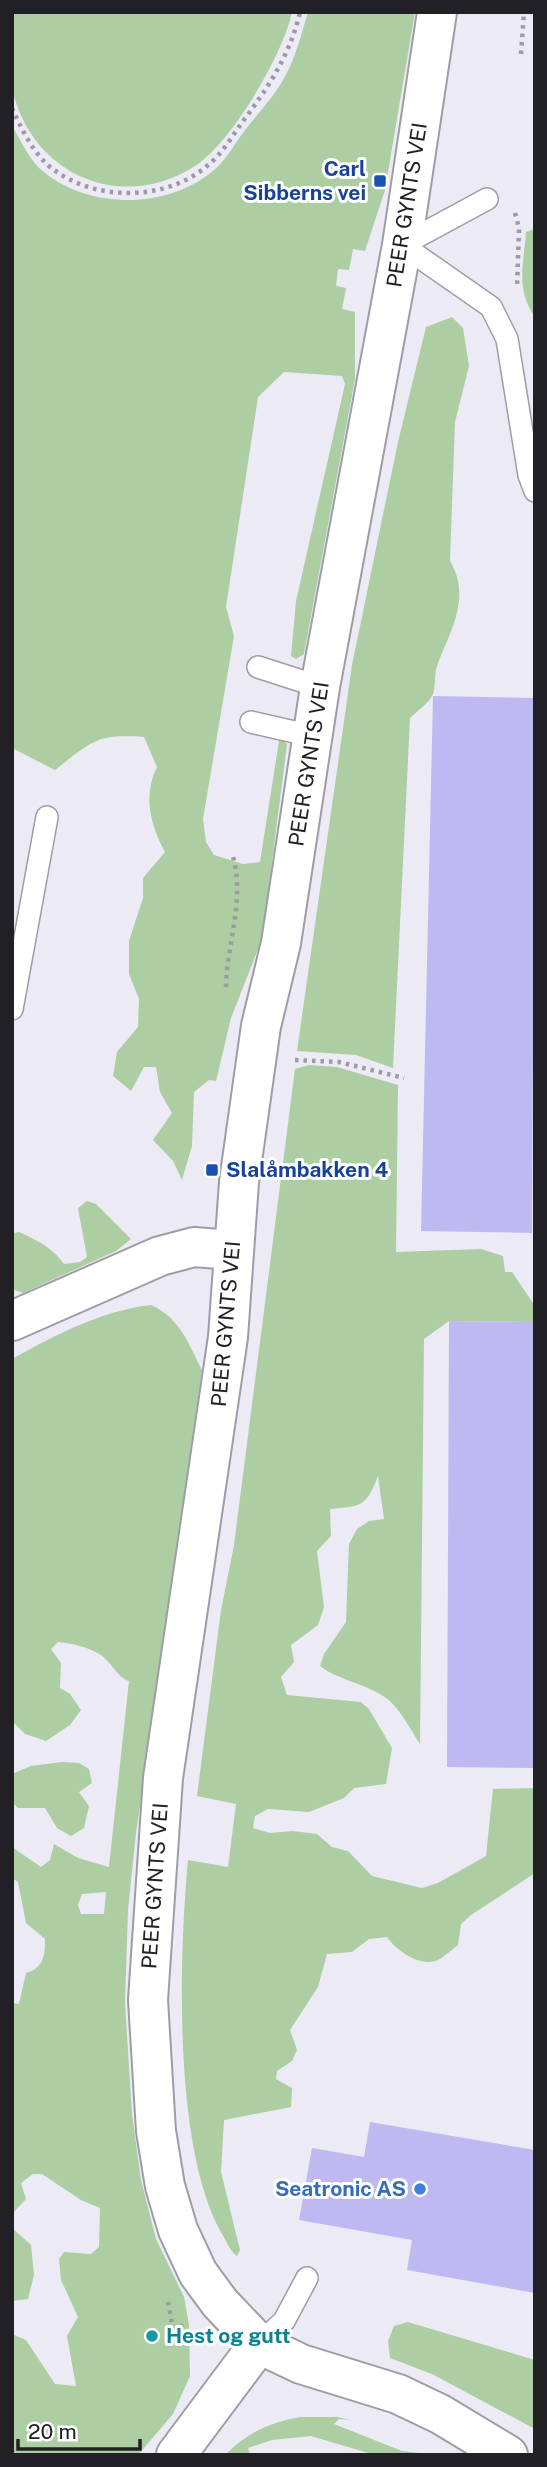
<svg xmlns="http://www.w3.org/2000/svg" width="547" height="2467" viewBox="0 0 547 2467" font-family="'Public Sans',sans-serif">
<rect width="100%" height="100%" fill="#ebeaf5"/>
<!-- green -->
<g fill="#accea2" fill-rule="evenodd">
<path d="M12 12H292C283 55 233 139 198 164 125 214 34 177 13 92 7 69 12 37 12 12Z"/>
<path d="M308 12H415L385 190 365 251 353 249 349 270 338 269 336 286 346 288 342 309 355 312V379L304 654 296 659 291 656 296 601 345 384 342 376 284 372 258 397 226 607 234 636 203 819 206 842 214 855 243 864 260 862 279 741 284 740 287 745 262 939 231 1018 216 1081 209 1080 194 1092 192 1146 182 1180 173 1161 153 1140 172 1113 160 1092 156 1067H144L131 1091 113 1076 117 1052 138 1027 139 999 129 974V941L143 898V878L165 852C150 825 143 795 157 767L144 737C95 734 93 741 55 770L12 748V126C22 142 30 162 45 173 92 210 169 209 214 170 225 161 232 148 240 137 251 121 265 107 276 91 293 68 300 39 308 12Z"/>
<path d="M535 229V317C515 289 524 264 526 232Z"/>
<path d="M452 317 463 328 469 366 455 422 450 561C472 598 450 631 437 666 434 675 436 685 433 694 430 702 417 711 410 718L393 1068 356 1055 297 1051 352 665 398 442 426 327Z"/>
<path d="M309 1065 337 1067 398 1085 396 1252 481 1249 503 1256 505 1272H512L535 1306V1322L449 1321 424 1339 420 1744C411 1730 402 1713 391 1702 371 1684 341 1682 320 1666L324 1654 346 1622 349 1544 357 1529 369 1521 384 1519 378 1476C366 1507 362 1506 330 1509L331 1536 317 1551 324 1607 318 1625 291 1645 294 1662 281 1677 287 1695 361 1702 369 1709 392 1748 386 1784 354 1788 344 1798 309 1812 268 1809 255 1816 253 1828 270 1833 293 1831 317 1834 332 1847 348 1851 372 1876 422 1888 438 1883 486 1856 493 1789 535 1788V1873L471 1915 461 1924 458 1945C452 1949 443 1959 435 1961 418 1966 396 1950 387 1937L369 1939 352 1952 327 1954 318 1987 290 2030 297 2050 292 2061 277 2071 276 2079 292 2088 291 2107 224 2120 221 2172 240 2250 237 2256C230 2251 227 2242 222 2234 173 2149 179 1958 188 1860L228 1867 236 1804 197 1796 221 1610 234 1545 295 1069Z"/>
<path d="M87 1201 96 1204 131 1239 116 1251 23 1293 12 1289V1234L19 1232C37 1240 53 1248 64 1264L80 1262 87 1257 78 1208Z"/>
<path d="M151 1305C180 1318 188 1343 202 1370L136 1833 128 1910 125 2003 132 2114 141 2180 156 2239 184 2297 189 2325 190 2376 173 2414 138 2455H12V2334L26 2340 55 2384 76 2386 67 2336 78 2317 61 2280 59 2259 64 2252 91 2254 99 2247 100 2208 81 2200 42 2174H33L21 2183 26 2199 12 2214V2003L19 2004 26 1973C44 1968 45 1955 45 1939L26 1923 18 1882 12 1878V1847L41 1867 50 1860 54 1844 78 1858 109 1867 129 1681C118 1678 111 1662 101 1655 87 1646 73 1644 58 1642L51 1649 61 1663 60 1688 70 1694 81 1710 70 1725 46 1741 25 1734 12 1721V1359C56 1335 100 1311 151 1305ZM106 1892 104 1914H81L78 1905 82 1894Z"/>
<path d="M62 1762 79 1763 89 1769 92 1783 79 1792 89 1806 84 1828 71 1836 57 1828 45 1808H18L12 1802V1774L31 1766Z"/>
<path d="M12 2228 31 2245 34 2275 28 2299 12 2301Z"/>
<path d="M408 2322 535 2360V2429L432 2374 390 2358 388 2341 394 2326Z"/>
<path d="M301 2417H337L351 2420 339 2419 334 2424 402 2451 436 2455H375L311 2436 272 2440 248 2448 250 2455H225C247 2433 270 2422 301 2417Z"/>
</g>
<!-- building -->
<g fill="#bfb9f1">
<path d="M433 696 535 698 532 1233 421 1231Z"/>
<path d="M449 1321 535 1322V1768L447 1767Z"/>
<path d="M370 2122 535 2150V2293L407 2270 412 2240 299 2220 312 2148 364 2157Z"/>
</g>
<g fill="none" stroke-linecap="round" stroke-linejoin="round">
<defs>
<g id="service">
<path d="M487 199 402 245 491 307 507 339 529 475 535 491"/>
<path d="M258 667 320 687"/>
<path d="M251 722 312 736"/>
<path d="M12 1009 47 817"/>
<path d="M259 2344 284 2321 307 2278"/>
</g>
<g id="minor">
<path d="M12 1321 160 1256 194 1247 232 1250"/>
<path d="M176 2455 259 2344"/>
</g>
<path id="tertiary" d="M437 12 402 245 320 687 281 943 261 1026 239 1182 228 1337 163 1778 148 2000 156 2131 165 2186 178 2230 198 2273 220 2303 259 2344 301 2364 398 2394 440 2414 508 2455"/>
</defs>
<!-- service casing -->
<use href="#service" stroke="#9e9da7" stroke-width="24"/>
<!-- minor casing -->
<use href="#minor" stroke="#9e9da7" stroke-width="42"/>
<!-- tertiary casing -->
<use href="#tertiary" stroke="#9e9da7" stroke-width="42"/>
<!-- path -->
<g stroke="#9c9ba3" stroke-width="4.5" stroke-dasharray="3.5 5" stroke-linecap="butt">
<path d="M521 54 524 12"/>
<path d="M12 108C21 128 32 151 49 166 92 202 165 202 207 166 221 155 231 138 241 124 267 89 290 56 300 12"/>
<path d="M515 213 519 228 517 287"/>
<path d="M226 987C227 941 246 899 232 853"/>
<path d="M295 1060 339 1062 404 1078"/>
<path d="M168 2302 173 2328 187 2325"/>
</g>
<!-- service -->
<use href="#service" stroke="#fff" stroke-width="21"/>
<!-- minor -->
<use href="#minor" stroke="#fff" stroke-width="38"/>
<!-- tertiary -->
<use href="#tertiary" stroke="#fff" stroke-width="38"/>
</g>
<!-- markers -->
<g fill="#1a4fb4" stroke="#fff" stroke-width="2.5">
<rect x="373" y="174" width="14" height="14" rx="3.5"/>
<rect x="205" y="1163" width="14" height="14" rx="3.5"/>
</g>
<circle fill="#3f7fe0" stroke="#fff" stroke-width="2.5" cx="420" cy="2189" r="7"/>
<circle fill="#0f9aa8" stroke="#fff" stroke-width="2.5" cx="152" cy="2336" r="7"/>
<g text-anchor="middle" stroke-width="6" stroke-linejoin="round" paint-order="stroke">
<!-- transit labels -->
<g font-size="21" font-weight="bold" fill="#164399" stroke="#fff" text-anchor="end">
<text x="366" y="176">Carl<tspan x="366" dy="24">Sibberns vei</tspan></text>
<text x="226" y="1177" text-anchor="start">Slalåmbakken 4</text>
</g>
<!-- street labels -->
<g font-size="21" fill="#212024" stroke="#fff">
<text transform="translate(407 205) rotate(-81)" y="7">PEER GYNTS VEI</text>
<text transform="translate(309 764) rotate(-81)" y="7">PEER GYNTS VEI</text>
<text transform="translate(226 1324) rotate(-85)" y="7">PEER GYNTS VEI</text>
<text transform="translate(155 1886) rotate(-86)" y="7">PEER GYNTS VEI</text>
</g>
<!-- shop labels -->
<g font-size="21" font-weight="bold" fill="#366cbe" stroke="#fff" text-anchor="end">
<text x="406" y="2196">Seatronic AS</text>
</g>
<!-- culture labels -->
<g font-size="21" font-weight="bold" fill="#0d838f" stroke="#fff" text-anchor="start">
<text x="166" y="2343">Hest og gutt</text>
</g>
</g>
<!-- border -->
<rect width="547" height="2467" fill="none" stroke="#212024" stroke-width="28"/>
<!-- scale -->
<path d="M18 2439v10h122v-10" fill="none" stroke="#212024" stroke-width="3.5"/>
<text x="28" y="2439" font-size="21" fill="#212024" stroke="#ffffff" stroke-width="5" paint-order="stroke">20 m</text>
</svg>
